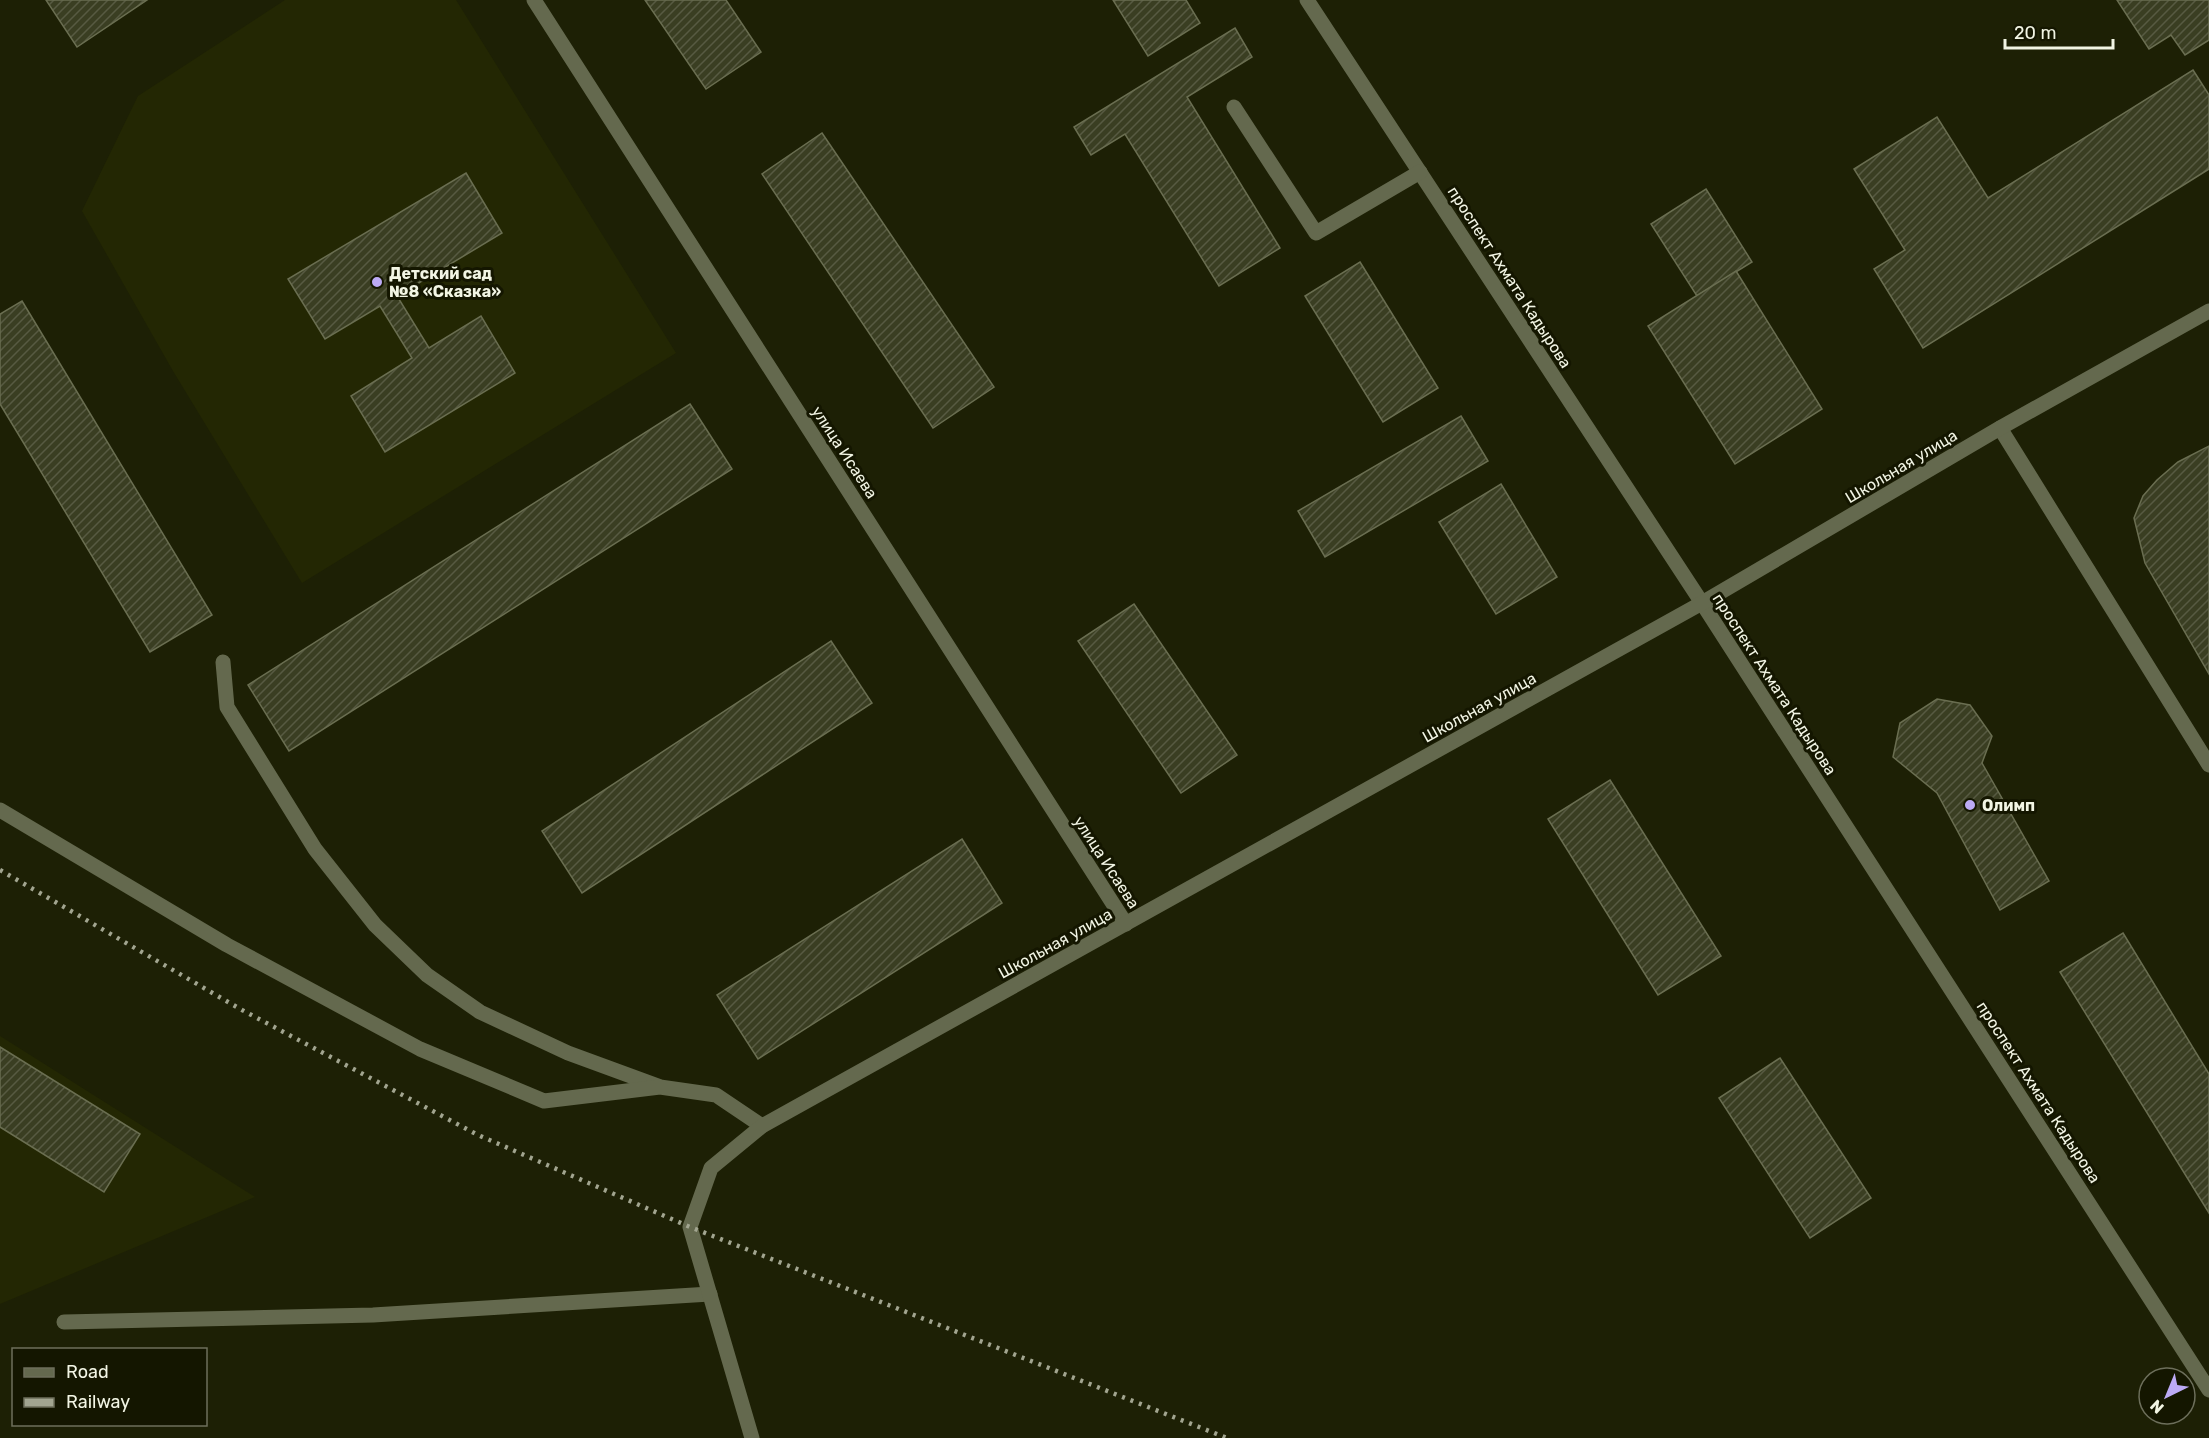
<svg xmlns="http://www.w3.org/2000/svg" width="2209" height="1438" viewBox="0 0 2209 1438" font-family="Rubik,sans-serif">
<defs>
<pattern id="building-hatch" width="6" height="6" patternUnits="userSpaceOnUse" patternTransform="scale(1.5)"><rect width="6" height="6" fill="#3a3e22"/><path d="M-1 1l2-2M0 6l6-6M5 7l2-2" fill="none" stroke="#575a42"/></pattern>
</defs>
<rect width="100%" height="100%" fill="#1d2005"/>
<!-- built -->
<g fill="#232703">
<path d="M285 0H456L676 353 302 583 173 371 82 211 138 96Z"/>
<path d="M0 1036 255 1197 0 1304Z"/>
</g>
<!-- building -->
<g fill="url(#building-hatch)" stroke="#6a6e51" stroke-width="1.5">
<path d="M46 0H147L77 47Z"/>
<path d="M645 0H726L761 52 706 89Z"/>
<path d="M1113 0H1186L1200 23 1148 56Z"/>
<path d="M2117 0H2209V40L2185 55 2171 35 2149 49Z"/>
<path d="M1235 28 1252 57 1187 97 1280 248 1219 286 1125 134 1091 155 1074 127Z"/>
<path d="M2193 70 2209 95V169L1923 348 1874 269 1905 250 1854 169 1937 117 1988 198Z"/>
<path d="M822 133 994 387 933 428 762 174Z"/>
<path d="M466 173 502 233 397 296 429 348 481 316 515 373 385 452 351 396 412 358 380 306 325 339 288 279Z"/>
<path d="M1706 189 1752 262 1697 296 1651 224Z"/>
<path d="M1360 262 1438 388 1383 422 1305 296Z"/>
<path d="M1736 271 1822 409 1735 464 1648 326Z"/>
<path d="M22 301 212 615 150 652 0 404V314Z"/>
<path d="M690 404 732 469 289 751 248 685Z"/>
<path d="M1461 416 1488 461 1325 557 1298 511Z"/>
<path d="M2209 446V674L2145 563 2134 518 2143 496 2157 480 2178 462Z"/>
<path d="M1501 484 1557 577 1496 614 1439 522Z"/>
<path d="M1134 604 1237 755 1181 793 1078 641Z"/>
<path d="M831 641 872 703 582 893 542 831Z"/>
<path d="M1937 699 1970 705 1992 736 1982 763 2049 881 2000 910 1937 793 1893 757 1900 723Z"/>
<path d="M1610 780 1721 956 1658 995 1548 819Z"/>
<path d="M962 839 1002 903 758 1059 717 995Z"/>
<path d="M2123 933 2209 1074V1213L2060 972Z"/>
<path d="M0 1047 140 1134 104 1192 0 1127Z"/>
<path d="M1780 1058 1871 1198 1810 1238 1719 1098Z"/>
</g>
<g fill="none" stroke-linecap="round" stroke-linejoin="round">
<!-- minor -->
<g stroke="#64694e" stroke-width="15">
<path d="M534 0 1126 924"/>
<path d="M1307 0 1702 603 2209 1390"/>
<path d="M1234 107 1316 233 1420 172"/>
<path d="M2000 428 2209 765"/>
<path d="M223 662 227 707 315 849 375 925 427 975 480 1012 568 1053 658 1086"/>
<path d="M0 810 227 945 420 1049 544 1101 660 1087 716 1095 762 1126"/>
<path d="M64 1322 373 1315 710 1294"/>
<path d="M752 1438 690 1227 711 1168 762 1126 1702 603 2000 428 2209 311"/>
</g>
<!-- rail -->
<path stroke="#a2a590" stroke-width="4.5" stroke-dasharray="3 6" stroke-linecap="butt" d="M0 870 242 1010 478 1135 690 1227 1227 1438"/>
</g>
<!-- markers -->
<g fill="#bcaaf5" stroke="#141600" stroke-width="2">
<circle cx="377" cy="282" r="6"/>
<circle cx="1970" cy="805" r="6"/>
</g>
<g text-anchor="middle" stroke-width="6" stroke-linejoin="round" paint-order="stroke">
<!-- poi labels -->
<g font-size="16" font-weight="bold" fill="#f2f5e4" stroke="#141600" text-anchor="start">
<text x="389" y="279">Детский сад<tspan x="389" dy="18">№8 «Сказка»</tspan></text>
<text x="1982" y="811">Олимп</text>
</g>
<!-- street labels -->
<g font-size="16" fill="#f2f5e4" stroke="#141600">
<text transform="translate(1510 277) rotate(57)" y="6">проспект Ахмата Кадырова</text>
<text transform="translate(845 452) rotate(57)" y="6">улица Исаева</text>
<text transform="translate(1901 466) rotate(-31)" y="6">Школьная улица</text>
<text transform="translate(1775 684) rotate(57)" y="6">проспект Ахмата Кадырова</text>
<text transform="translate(1479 707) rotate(-29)" y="6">Школьная улица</text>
<text transform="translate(1107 862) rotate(57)" y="6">улица Исаева</text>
<text transform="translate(1055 943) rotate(-29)" y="6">Школьная улица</text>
<text transform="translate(2039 1092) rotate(57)" y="6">проспект Ахмата Кадырова</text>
</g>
</g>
<!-- legend -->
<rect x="12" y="1348" width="195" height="78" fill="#141600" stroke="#6d6f5b" stroke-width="1.5"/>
<rect x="24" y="1368" width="30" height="9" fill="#64694e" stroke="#6d6f5b" stroke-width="1.5"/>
<text x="66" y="1378" font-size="18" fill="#f2f5e4">Road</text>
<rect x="24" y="1398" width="30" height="9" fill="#a2a590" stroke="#6d6f5b" stroke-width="1.5"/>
<text x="66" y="1408" font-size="18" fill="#f2f5e4">Railway</text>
<!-- north arrow -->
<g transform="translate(2167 1396) rotate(223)"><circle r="28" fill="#141600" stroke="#6d6f5b" stroke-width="1.5"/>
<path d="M0-4.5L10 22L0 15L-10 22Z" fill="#bcaaf5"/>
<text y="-9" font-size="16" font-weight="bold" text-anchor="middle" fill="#f2f5e4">N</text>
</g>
<!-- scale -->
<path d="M2005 39v9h108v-9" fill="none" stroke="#f2f5e4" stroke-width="3"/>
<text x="2014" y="39" font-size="18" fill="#f2f5e4" stroke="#141600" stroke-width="4.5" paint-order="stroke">20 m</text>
</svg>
